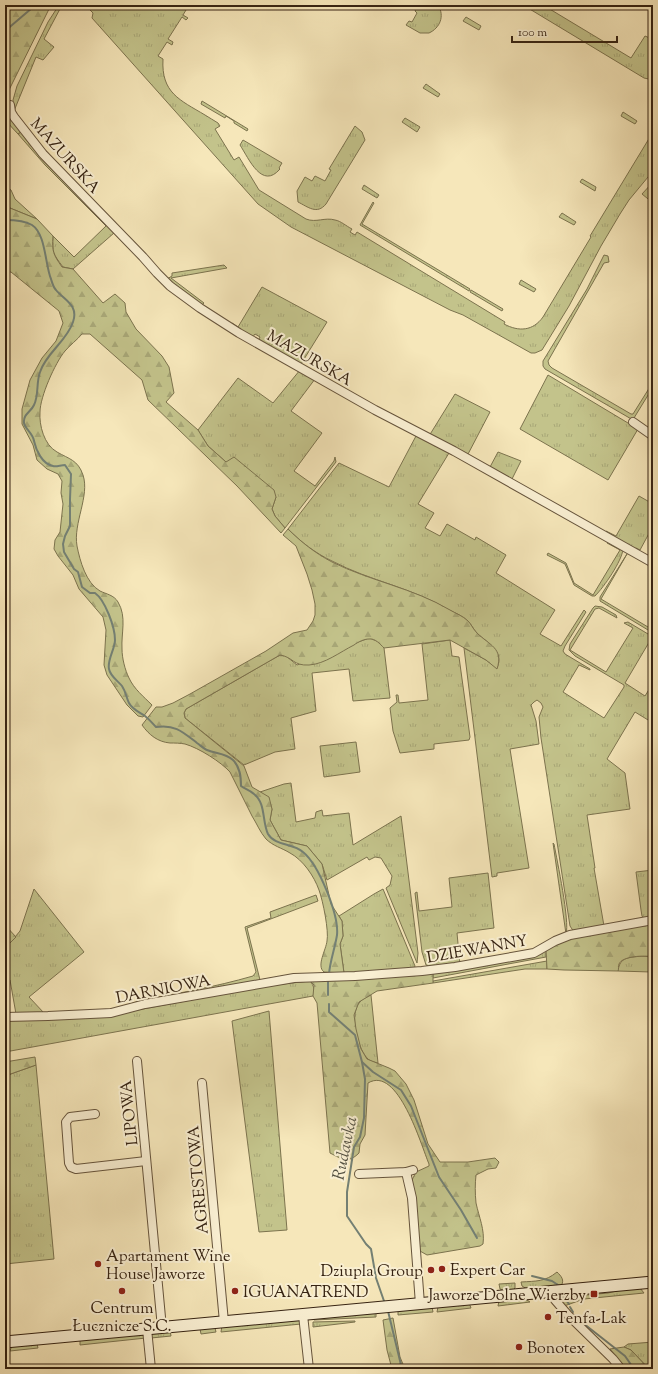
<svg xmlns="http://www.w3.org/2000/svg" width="658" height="1374" viewBox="0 0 658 1374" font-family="'Sorts Mill Goudy',serif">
<defs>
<pattern id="grass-tufts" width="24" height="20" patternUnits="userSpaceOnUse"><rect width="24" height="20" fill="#c3c38b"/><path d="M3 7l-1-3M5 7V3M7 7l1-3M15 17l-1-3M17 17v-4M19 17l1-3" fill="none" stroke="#a8a777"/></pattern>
<pattern id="forest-firs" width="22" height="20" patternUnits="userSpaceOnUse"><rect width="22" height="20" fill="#c3c38b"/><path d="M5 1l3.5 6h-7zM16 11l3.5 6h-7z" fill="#a8a777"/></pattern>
</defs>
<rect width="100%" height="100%" fill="#f6e7ba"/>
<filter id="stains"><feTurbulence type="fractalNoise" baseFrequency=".005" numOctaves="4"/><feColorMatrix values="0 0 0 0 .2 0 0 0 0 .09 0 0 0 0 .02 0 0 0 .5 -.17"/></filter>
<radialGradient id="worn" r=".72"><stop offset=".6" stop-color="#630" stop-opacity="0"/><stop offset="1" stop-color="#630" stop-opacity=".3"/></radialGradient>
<!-- grass -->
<g fill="url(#grass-tufts)" stroke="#7c734e">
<path d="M59 5 63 6 61 7 44 39 54 47 43 60 36 57 14 111 13 100 17 86 48 22Z"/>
<path d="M85 5H189L183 15 188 18 186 20 182 17 168 39 173 42 172 45 167 42 158 56 163 59C161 93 180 100 205 115 209 118 214 120 218 123L220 126 215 129 234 160 239 157 259 190 306 219C316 223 325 217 335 220 341 221 346 226 352 229L350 232 355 235 357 232 505 322 504 324C519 332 533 331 543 317L591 237 590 236 653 132V171L629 200 620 214 601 246 569 306 542 350 535 353H531L463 315 450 310 291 227 258 204 92 18 93 13Z"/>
<path d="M418 5H438C445 16 440 28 429 33H420L406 25 409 21 412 22 417 13 415 11Z"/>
<path d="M523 5H543L631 58 645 36 652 39 653 38V80L644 78Z"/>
<path d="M466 17 481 26 479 30 463 21Z"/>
<path d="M426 84 440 94 438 97 423 88Z"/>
<path d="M202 101 248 129 247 131 234 123V121L226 116 225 118 201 104Z"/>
<path d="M623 112 637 121 635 124 621 116Z"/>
<path d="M405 118 420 127 417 132 402 122Z"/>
<path d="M355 126 362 132 365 140 326 204C317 215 308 207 298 202L297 191 305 177 312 181 315 176 325 181 331 170 329 169Z"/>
<path d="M22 131 142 262 114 233 73 269 63 267C53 254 52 252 53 236L74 257 106 226 45 165 18 134Z"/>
<path d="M243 140 282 163 279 168 280 169C262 190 249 159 240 145Z"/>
<path d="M582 179 596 187 595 191 580 182Z"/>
<path d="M364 185 379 195 377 198 362 189Z"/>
<path d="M5 186 11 190 15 199 37 219 5 206Z"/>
<path d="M373 202 374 203 362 224 470 289 469 291 360 225Z"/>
<path d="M562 213 576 222 574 225 559 217Z"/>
<path d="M604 255 608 256 609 262 604 263 548 361 549 365 552 368 631 414H633L653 382V387L634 418 642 424 633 420 545 369 543 366V361L587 289Z"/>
<path d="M224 265 227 268 171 278 204 303 201 306 167 279 172 276V273Z"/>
<path d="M521 280 536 289 534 292 519 284Z"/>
<path d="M262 287 327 322 301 364 258 341 260 337 255 334 252 338 230 325 232 323 238 327Z"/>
<path d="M471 290 503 309 502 311 470 292Z"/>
<path d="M300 370 315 379 291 411 322 433 294 471 315 486 334 461 335 457 336 462 285 528 275 516 272 509 276 497 226 462 208 446 198 430 238 378 273 403Z"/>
<path d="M548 375 638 429 608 480 520 429Z"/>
<path d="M455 394 490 412 467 456 429 436Z"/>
<path d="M404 428 458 457 459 458 449 453 418 504 434 513 425 528 440 536 447 524 475 540 476 537 506 555 496 573 555 610 540 634 561 646 584 610 586 612 565 646 563 651 565 654 590 669V670L579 665 563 692 604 718 624 687V685L575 656 569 650 570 644 593 608 595 606 602 607 616 615 617 618 599 608 595 609 570 650 606 672 633 628 624 623 628 622 653 637V640L651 639 625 683 645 696 653 683V723L635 712 607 759 625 773 630 809 587 815 595 868H594L604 926 574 932 570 926 541 738 539 717 543 707 541 703 537 700 534 702 531 705 536 721 539 744 510 749 529 868 497 873V876L492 877 464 648 486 660 497 668C504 653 490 644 479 635 474 631 472 625 468 621 463 616 455 613 449 610 413 588 370 581 332 561 315 553 301 542 288 529L339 463 389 487 416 436 403 429Z"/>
<path d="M498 452 521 461 512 479 490 467Z"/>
<path d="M639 496 653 504V526L640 550 636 548 634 549 605 533 606 531 616 536Z"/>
<path d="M609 540 623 549C622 561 604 587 595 596H592L574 585 565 564 547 555 548 553 566 563 574 583 593 595 620 550 607 543Z"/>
<path d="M627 554 601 599 653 630V633L600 601V597Z"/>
<path d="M369 638 379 642 384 648 390 698 353 701 349 669 312 673 316 711 291 718 295 749 275 752 244 765 185 718 184 713 186 709 280 655 286 656 297 665Z"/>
<path d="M450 640 452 656 459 657 470 737 469 740 434 744V749L400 753 393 731 390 708 397 702 396 695H398L399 703 428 700 422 644Z"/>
<path d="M356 742 360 772 324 777 320 746Z"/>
<path d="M291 783 296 822 315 818 316 812 322 810 323 816 349 813 353 845 401 816 418 953 417 963 386 888 390 885 392 876 381 858 375 857 369 860 367 857 327 880 322 864 307 846 281 840 270 820 272 809 260 792 284 784Z"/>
<path d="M553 843 554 844C557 860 570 922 566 934Z"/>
<path d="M653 870V918L644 919 642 916 641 910 636 872Z"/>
<path d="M488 873 494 928 457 933 460 965 429 966 426 965 422 952 415 893 417 892 419 911 452 907 449 878Z"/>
<path d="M34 889 84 952 29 997 44 1013 16 1014 10 980H5V938L10 943 20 931Z"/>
<path d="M383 889 415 966 414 969 344 973 340 944 343 936 342 921 339 916 374 894Z"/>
<path d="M316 895 318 901 247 928 260 980 278 977 137 1003 136 1001C175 994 215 987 253 976L256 972 245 927 271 918 270 912Z"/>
<path d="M546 950V957L433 978V972Z"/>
<path d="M641 956 653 957V974L651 972 618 971C620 956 629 958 641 956Z"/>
<path d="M547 961V969H525L433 983V981Z"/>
<path d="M310 981C314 986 315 990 313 996L5 1052V1019L111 1015 265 986Z"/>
<path d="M371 995 378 1063C374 1062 369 1061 367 1058 357 1047 349 1013 360 1002 362 999 367 997 371 995Z"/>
<path d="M269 1011 287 1230 259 1232 232 1021Z"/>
<path d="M36 1065 54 1259 5 1264V1076Z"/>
<path d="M557 1272C561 1276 565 1280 561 1286L527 1289 522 1286 521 1282C536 1281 545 1282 557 1272Z"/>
<path d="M515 1283V1288L513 1290 505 1291 500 1289 499 1284Z"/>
<path d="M640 1288 644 1293 584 1299 564 1306 561 1305 558 1296 575 1294 587 1295 608 1293 625 1289Z"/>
<path d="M524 1298 530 1302 498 1306 499 1301Z"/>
<path d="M469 1303 471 1308 437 1312 438 1307Z"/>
<path d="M432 1307 433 1312 398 1315V1311Z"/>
<path d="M376 1312V1317L314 1320V1318Z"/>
<path d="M300 1320 301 1324 221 1332 222 1325Z"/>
<path d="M355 1321V1322L313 1327V1322Z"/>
<path d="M215 1328 216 1332 201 1334 200 1329Z"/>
<path d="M170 1330 171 1336 151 1338 152 1332Z"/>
<path d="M144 1334 146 1338 80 1345V1340Z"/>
<path d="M653 1342V1369H649L631 1350 624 1347 628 1344Z"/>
<path d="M37 1344 38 1348 10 1351 12 1345Z"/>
<path d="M613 1365 616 1369H572Z"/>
</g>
<!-- forest -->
<g fill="url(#forest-firs)" stroke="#7c734e">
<path d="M5 5H51L9 90 5 105Z"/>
<path d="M5 114 22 131 18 134 5 120Z"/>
<path d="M653 182V203L642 194Z"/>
<path d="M5 206 37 219 53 236C52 252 53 254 62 267L73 269 103 303 115 294 125 303 126 312 136 329 162 356 169 367 174 393 166 402 198 430 208 446 226 462 234 457 274 490 276 497 272 509 275 516 285 528 281 533 237 486 148 400 142 380 90 334H82C77 340 70 345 65 351 55 363 40 397 40 412 39 425 44 445 57 452 69 459 78 460 83 475 90 496 73 523 77 546 80 561 86 583 100 591 106 594 114 595 118 602 127 617 121 633 122 649 122 658 125 670 129 678 134 689 144 697 152 705L143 717 138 716 127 705 107 675 104 665 106 630 103 617 79 589 73 575 58 556 54 549 55 540 60 532 63 504 61 493 62 481 58 474 47 469 37 460 33 445 22 424V409L30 380 42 358 56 341 63 323 59 311 11 272H5Z"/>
<path d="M288 529C301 542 315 553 332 562 370 581 413 588 450 610 455 613 463 616 468 621 471 624 473 629 477 633 489 645 504 648 497 669L486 660 450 640 384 648C380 644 375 638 369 639 364 639 358 642 354 645 340 652 325 664 309 665 293 666 293 657 280 655L186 709 184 713 185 718 244 766 252 787 269 797 272 809 270 820 281 840 307 846 322 864 331 904 342 921 343 936 340 944 344 973 324 972C316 966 326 950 327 941 329 931 323 901 319 890 314 876 303 860 290 853 282 848 273 846 266 839 260 832 257 824 252 816 245 801 237 787 230 772 221 762 199 748 185 744 180 743 175 743 170 743 158 742 149 735 142 725L156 707H162L173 703 190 694 266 651 293 633 307 630 313 621 315 615V604L312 590 307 574 296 546 283 535Z"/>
<path d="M653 922V957C645 955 622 956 619 964 618 966 619 969 618 971L564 970 547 969 546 950 559 941Z"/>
<path d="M5 925 16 937 10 943 5 938Z"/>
<path d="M433 972V983L377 991 359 1002 354 1015 356 1029 361 1049 367 1059 389 1068 395 1071 406 1084 414 1100 428 1144 440 1162H468L495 1158 499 1162 496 1168 488 1169 476 1175C475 1184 475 1193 476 1203 479 1217 485 1230 483 1244L480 1246 427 1255 420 1251 418 1247 411 1182 416 1172 429 1166V1164C421 1145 398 1065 368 1083L365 1135 360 1144 359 1153C348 1164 342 1159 330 1153L317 1003 313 996 314 985 310 981Z"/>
<path d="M35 1057 36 1065 5 1076V1062Z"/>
<path d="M393 1318 400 1357 405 1369H392L387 1350 383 1320Z"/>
<path d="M624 1347 631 1350 649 1369H626L610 1349Z"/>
</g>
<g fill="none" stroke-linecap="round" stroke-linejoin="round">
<!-- stream -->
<g stroke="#748074" stroke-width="2">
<path d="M5 31 32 8V5"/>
<path d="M5 220C13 220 24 220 32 225 46 234 45 265 51 279 52 282 53 287 56 290 64 300 79 305 73 322 67 341 46 353 40 372 36 383 39 395 34 405 31 412 23 414 24 423 25 429 33 433 34 441 36 450 42 464 53 466 56 467 61 465 65 465L71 474 70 499V526L65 536 63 544 64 552 74 569 78 572 82 587 90 593H95C105 600 115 627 115 640 115 649 107 660 109 669 110 676 118 681 122 686 126 692 126 697 129 703 132 709 139 712 145 716 149 719 152 723 156 727 175 724 183 732 197 743 200 745 204 749 207 750 216 754 225 753 233 760 240 767 241 776 241 786 245 789 250 790 254 794 266 803 262 822 268 834 275 846 293 843 303 852 319 865 339 915 337 935 335 948 330 961 329 974"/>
<path d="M328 979V995"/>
<path d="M329 1004V1012L355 1035 362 1062 365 1079 364 1118 360 1137 354 1147 347 1192V1216L366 1244 371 1249 376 1278 384 1301"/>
<path d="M362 1062 373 1072 401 1090 411 1106 439 1177 461 1210 477 1238"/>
<path d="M532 1276 552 1281 558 1285"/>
<path d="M562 1295 569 1304"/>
<path d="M570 1307 573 1312"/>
<path d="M388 1311 402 1369"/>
<path d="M579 1320 625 1356 634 1369"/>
</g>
<defs>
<g id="street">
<path d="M10 105 11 112 14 117 43 154 143 257 157 273 170 286 200 308 239 333 375 410 454 451 653 563"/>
<path d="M633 422 653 436"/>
<path d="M5 1017 48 1016 111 1013 145 1004 294 978 355 976 422 971 455 967 534 953 555 941 570 935 653 920"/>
<path d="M137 1061 162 1328"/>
<path d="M202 1083 224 1322"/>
<path d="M95 1114 70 1117 66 1122 69 1163 71 1167 76 1169 146 1161"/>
<path d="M406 1172 412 1198 420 1304"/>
<path d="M359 1174 406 1172 413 1170"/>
<path d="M554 1291 555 1300 568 1315 613 1359 621 1369"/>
<path d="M303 1315 309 1369"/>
<path d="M147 1329 151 1369"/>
</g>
<path id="secondary" d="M5 1342 653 1282"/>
</defs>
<!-- street casing -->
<use href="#street" stroke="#66543c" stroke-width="10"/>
<!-- secondary casing -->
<use href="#secondary" stroke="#362312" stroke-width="13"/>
<!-- street -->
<use href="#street" stroke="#f9efd2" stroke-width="8"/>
<!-- secondary -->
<use href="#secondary" stroke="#f9efd2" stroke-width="11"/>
</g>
<!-- markers -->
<g fill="#8f2418" stroke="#f9efd2" stroke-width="1.5">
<circle cx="98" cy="1264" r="4"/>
<circle cx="442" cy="1269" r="4"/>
<circle cx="431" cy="1270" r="4"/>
<circle cx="122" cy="1291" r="4"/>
<circle cx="235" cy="1291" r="4"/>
<rect x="590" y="1290" width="8" height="8" rx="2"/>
<circle cx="548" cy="1317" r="4"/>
<circle cx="519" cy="1347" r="4"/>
</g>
<g text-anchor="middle" stroke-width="4" stroke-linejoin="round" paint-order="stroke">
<!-- street labels -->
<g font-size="16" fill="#362312" stroke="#f9efd2">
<text transform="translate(66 155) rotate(48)" y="6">MAZURSKA</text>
<text transform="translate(310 357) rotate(30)" y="6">MAZURSKA</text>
<text transform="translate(477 948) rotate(-10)" y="6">DZIEWANNY</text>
<text transform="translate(163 988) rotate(-11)" y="6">DARNIOWA</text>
<text transform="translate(128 1113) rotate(-96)" y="6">LIPOWA</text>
<text transform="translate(197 1180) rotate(-95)" y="6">AGRESTOWA</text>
</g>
<!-- poi labels -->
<g font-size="16" fill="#362312" stroke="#f9efd2" text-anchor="start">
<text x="106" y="1261">Apartament Wine<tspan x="106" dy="18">House Jaworze</tspan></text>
<text x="450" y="1275">Expert Car</text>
<text x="423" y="1276" text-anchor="end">Dziupla Group</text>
<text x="243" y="1297">IGUANATREND</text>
<text x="586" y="1300" text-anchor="end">Jaworze Dolne Wierzby</text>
<text x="122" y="1313" text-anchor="middle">Centrum<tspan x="122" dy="18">Łucznicze S.C.</tspan></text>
<text x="556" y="1323">Tenfa-Lak</text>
<text x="527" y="1353">Bonotex</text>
</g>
<!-- water labels -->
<g font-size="17" font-style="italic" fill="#555243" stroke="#f9efd2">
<text transform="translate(344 1148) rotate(-78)" y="6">Rudawka</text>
</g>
</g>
<!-- margin -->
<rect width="658" height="1374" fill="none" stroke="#f6e7ba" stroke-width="20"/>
<rect x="6" y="6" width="646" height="1362" fill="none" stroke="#362312" stroke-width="2"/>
<rect x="10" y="10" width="638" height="1354" fill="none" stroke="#362312"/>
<!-- scale -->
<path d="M512 36v6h105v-6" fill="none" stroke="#362312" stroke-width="2"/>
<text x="518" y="36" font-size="12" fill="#362312" stroke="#f9efd2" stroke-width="3" paint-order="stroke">100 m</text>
<rect width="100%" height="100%" filter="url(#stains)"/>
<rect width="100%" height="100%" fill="url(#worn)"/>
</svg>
